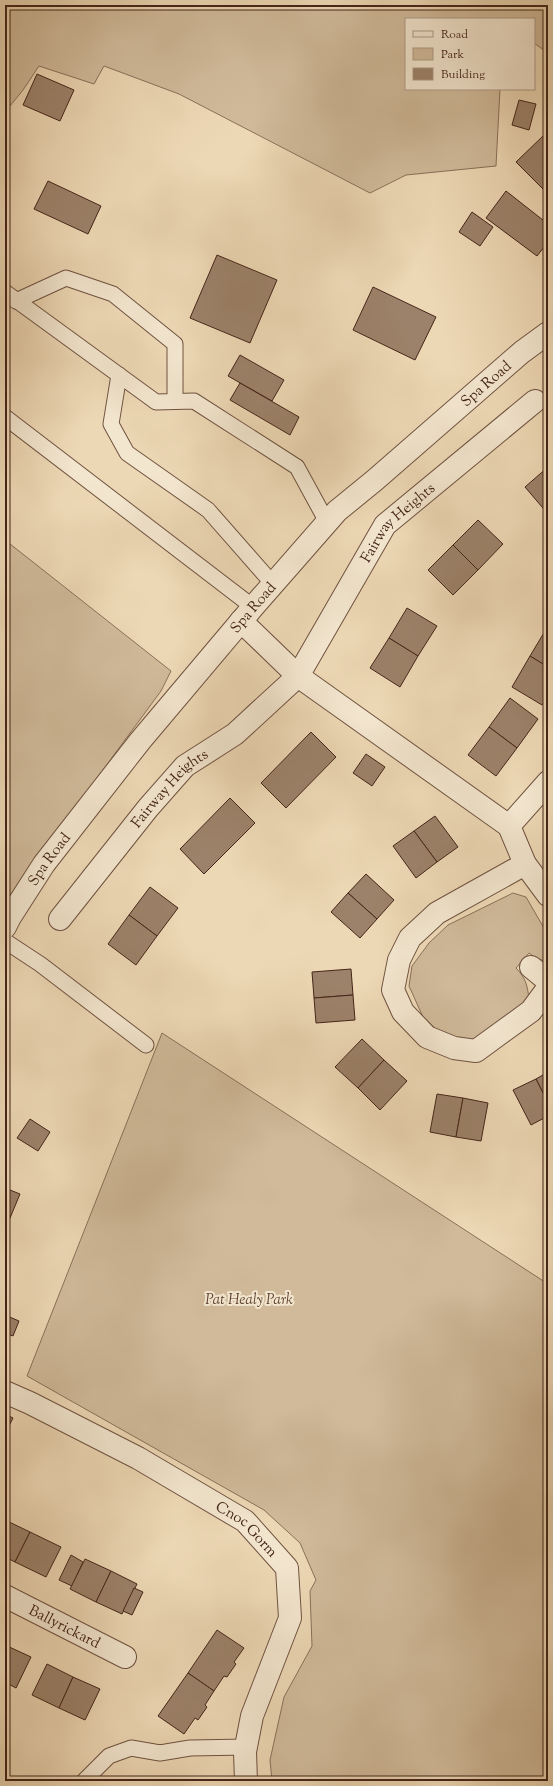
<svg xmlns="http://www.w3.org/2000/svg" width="553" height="1786" viewBox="0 0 553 1786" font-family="'Sorts Mill Goudy',serif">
<rect width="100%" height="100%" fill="#edd8b5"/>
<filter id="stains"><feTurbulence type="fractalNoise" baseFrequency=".005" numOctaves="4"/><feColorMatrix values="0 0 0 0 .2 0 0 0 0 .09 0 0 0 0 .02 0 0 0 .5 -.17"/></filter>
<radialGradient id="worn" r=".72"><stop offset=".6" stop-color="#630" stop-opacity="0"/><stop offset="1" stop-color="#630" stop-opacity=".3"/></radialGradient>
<!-- green -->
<g fill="#d0ba9a" stroke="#8a705a">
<path d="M5 5H548V53L534 43V19H406V89H500L496 166 406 175 370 193 179 94 104 66 94 84 39 66 23 90 5 112Z"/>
<path d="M5 540 171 671 161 691 5 903Z"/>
<path d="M513 893 526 897 548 935V962L536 958 529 953 516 968C526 978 528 987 529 1001L479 1041 466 1042 436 1029 423 1017 409 986 412 966 429 943 448 925Z"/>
<path d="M162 1033 548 1284V1781H272L270 1760 284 1697 312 1646 310 1591 316 1580 300 1543 264 1510 27 1376Z"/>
</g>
<!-- building -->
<g fill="#9c826a" stroke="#452519">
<path d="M37 74 74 90 60 121 23 105Z"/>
<path d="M519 100 536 104 529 130 512 125Z"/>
<path d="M544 135 548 139V194L516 162Z"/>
<path d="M48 181 101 206 88 234 34 209Z"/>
<path d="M506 191 548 224V242L537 256 486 218Z"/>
<path d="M472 212 493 227 480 246 459 232Z"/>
<path d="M217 255 277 280 250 343 190 318Z"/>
<path d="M373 287 436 317 415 360 353 330Z"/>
<path d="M240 355 284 380 272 401 228 376Z"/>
<path d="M240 383 299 417 290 435 230 400Z"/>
<path d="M548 467V514L525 487Z"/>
<path d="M478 520 503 544 478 570 453 545Z"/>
<path d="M453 545 478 570 453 595 428 570Z"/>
<path d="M407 608 437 626 418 656 389 638Z"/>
<path d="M548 626V667L530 656Z"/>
<path d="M389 638 418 656 400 687 370 668Z"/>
<path d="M530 656 548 667V695L542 705 512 687Z"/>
<path d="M510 698 538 719 517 748 489 727Z"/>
<path d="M489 727 517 748 496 776 468 755Z"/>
<path d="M311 732 336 757 286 808 261 783Z"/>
<path d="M366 754 385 767 372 786 353 773Z"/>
<path d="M230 798 255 823 204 874 180 849Z"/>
<path d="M435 816 458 847 437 862 414 831Z"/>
<path d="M414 831 437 862 416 878 393 846Z"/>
<path d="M366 874 394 900 377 919 348 893Z"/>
<path d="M150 887 178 908 157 936 129 915Z"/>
<path d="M348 893 377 919 360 938 331 912Z"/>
<path d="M129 915 157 936 136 965 108 944Z"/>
<path d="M351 969 353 995 314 998 312 972Z"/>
<path d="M353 995 355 1020 316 1023 314 998Z"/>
<path d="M362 1039 384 1060 358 1088 335 1067Z"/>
<path d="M384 1060 407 1081 380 1110 358 1088Z"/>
<path d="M548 1072V1103L536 1079Z"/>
<path d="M536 1079 548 1103V1116L531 1125 513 1090Z"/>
<path d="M437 1094 463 1098 456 1137 430 1132Z"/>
<path d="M463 1098 488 1103 481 1141 456 1137Z"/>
<path d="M30 1119 50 1132 38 1151 17 1138Z"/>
<path d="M5 1188 20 1194 10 1218 5 1216Z"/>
<path d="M5 1216 10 1218 5 1229Z"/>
<path d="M5 1315 19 1321 13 1336 5 1333Z"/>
<path d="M5 1414 13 1418 5 1434Z"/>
<path d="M5 1520 30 1532 15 1562 5 1557Z"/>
<path d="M30 1532 61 1547 46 1577 15 1562Z"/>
<path d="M71 1555 83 1562 72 1586 59 1580Z"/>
<path d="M85 1559 111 1571 96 1602 70 1589Z"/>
<path d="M111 1571 137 1584 122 1614 96 1602Z"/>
<path d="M134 1588 143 1592 132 1615 123 1611Z"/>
<path d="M217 1630 244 1648 234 1662 236 1664 227 1677 224 1676 214 1691 188 1673Z"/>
<path d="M5 1645 31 1657 16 1688 5 1682Z"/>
<path d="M47 1664 73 1677 59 1708 32 1695Z"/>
<path d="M188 1673 214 1691 205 1705 207 1707 198 1720 195 1718 184 1734 158 1716Z"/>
<path d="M73 1677 100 1689 85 1720 59 1708Z"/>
</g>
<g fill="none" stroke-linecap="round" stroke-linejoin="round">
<defs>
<g id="lane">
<path d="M5 292 156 402 194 401 297 467 327 522"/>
<path d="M16 301 66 278 113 294 175 344V401"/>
<path d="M119 375 111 424 127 453 208 510 273 584"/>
<path d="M5 417 253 607"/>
<path d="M5 941 40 964 146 1045"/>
<path d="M84 1781 109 1756 131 1748 160 1753 190 1748 246 1747"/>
</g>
<g id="street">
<path d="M241 621 298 676 509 826 525 864 548 895"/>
<path d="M509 826 548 782"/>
<path d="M525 864 437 913 410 938 399 960 393 990 403 1012 427 1037 454 1048 476 1051 531 1011 548 988"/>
<path id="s1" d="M60 919 148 808 185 766 235 734 298 676 385 525 535 401"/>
<path id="s2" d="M5 927 10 917 44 864 140 741 253 607 337 511 375 480 522 352 548 333"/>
<path d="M531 967 548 981"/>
<path id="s3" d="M5 1392 30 1403 138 1458 245 1521 287 1568 290 1618 252 1716 245 1752 246 1781"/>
<path id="s4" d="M5 1596 125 1657"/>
</g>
</defs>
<!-- lane casing -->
<use href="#lane" stroke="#6f5240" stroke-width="17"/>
<!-- street casing -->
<use href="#street" stroke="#6f5240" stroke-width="24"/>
<!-- lane -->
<use href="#lane" stroke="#f3e6cf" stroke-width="15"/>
<!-- street -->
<use href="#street" stroke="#f3e6cf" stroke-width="22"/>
</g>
<g text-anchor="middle" stroke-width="4" stroke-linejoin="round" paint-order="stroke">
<!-- street labels -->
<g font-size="15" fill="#452519" stroke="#f3e6cf">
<text dy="5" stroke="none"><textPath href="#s2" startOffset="729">Spa Road</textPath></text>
<text dy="5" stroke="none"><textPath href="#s1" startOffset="527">Fairway Heights</textPath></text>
<text dy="5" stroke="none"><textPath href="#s2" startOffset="405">Spa Road</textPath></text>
<text dy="5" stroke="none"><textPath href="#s1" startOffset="171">Fairway Heights</textPath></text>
<text dy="5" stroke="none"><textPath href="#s2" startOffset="81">Spa Road</textPath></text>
<text dy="5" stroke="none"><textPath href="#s3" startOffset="279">Cnoc Gorm</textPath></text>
<text dy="5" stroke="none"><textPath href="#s4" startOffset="67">Ballyrickard</textPath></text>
</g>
<!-- park labels -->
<g font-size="15" font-style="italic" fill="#614333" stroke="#f3e6cf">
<text x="249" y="1304">Pat Healy Park</text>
</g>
</g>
<!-- margin -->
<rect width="553" height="1786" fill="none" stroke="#edd8b5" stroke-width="20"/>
<rect x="6" y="6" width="541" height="1774" fill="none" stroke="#452519" stroke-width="2"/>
<rect x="10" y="10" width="533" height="1766" fill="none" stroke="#452519"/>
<!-- legend -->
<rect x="405" y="18" width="130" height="72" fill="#f3e6cf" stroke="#ad9986"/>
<rect x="413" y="31" width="20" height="6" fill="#f3e6cf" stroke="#ad9986"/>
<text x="441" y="38" font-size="12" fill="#452519">Road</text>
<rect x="413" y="48" width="20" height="12" fill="#d0ba9a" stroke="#ad9986"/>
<text x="441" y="58" font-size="12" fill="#452519">Park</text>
<rect x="413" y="68" width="20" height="12" fill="#9c826a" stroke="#ad9986"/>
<text x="441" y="78" font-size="12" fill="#452519">Building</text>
<rect width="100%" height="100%" filter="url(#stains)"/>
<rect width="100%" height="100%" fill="url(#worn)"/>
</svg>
